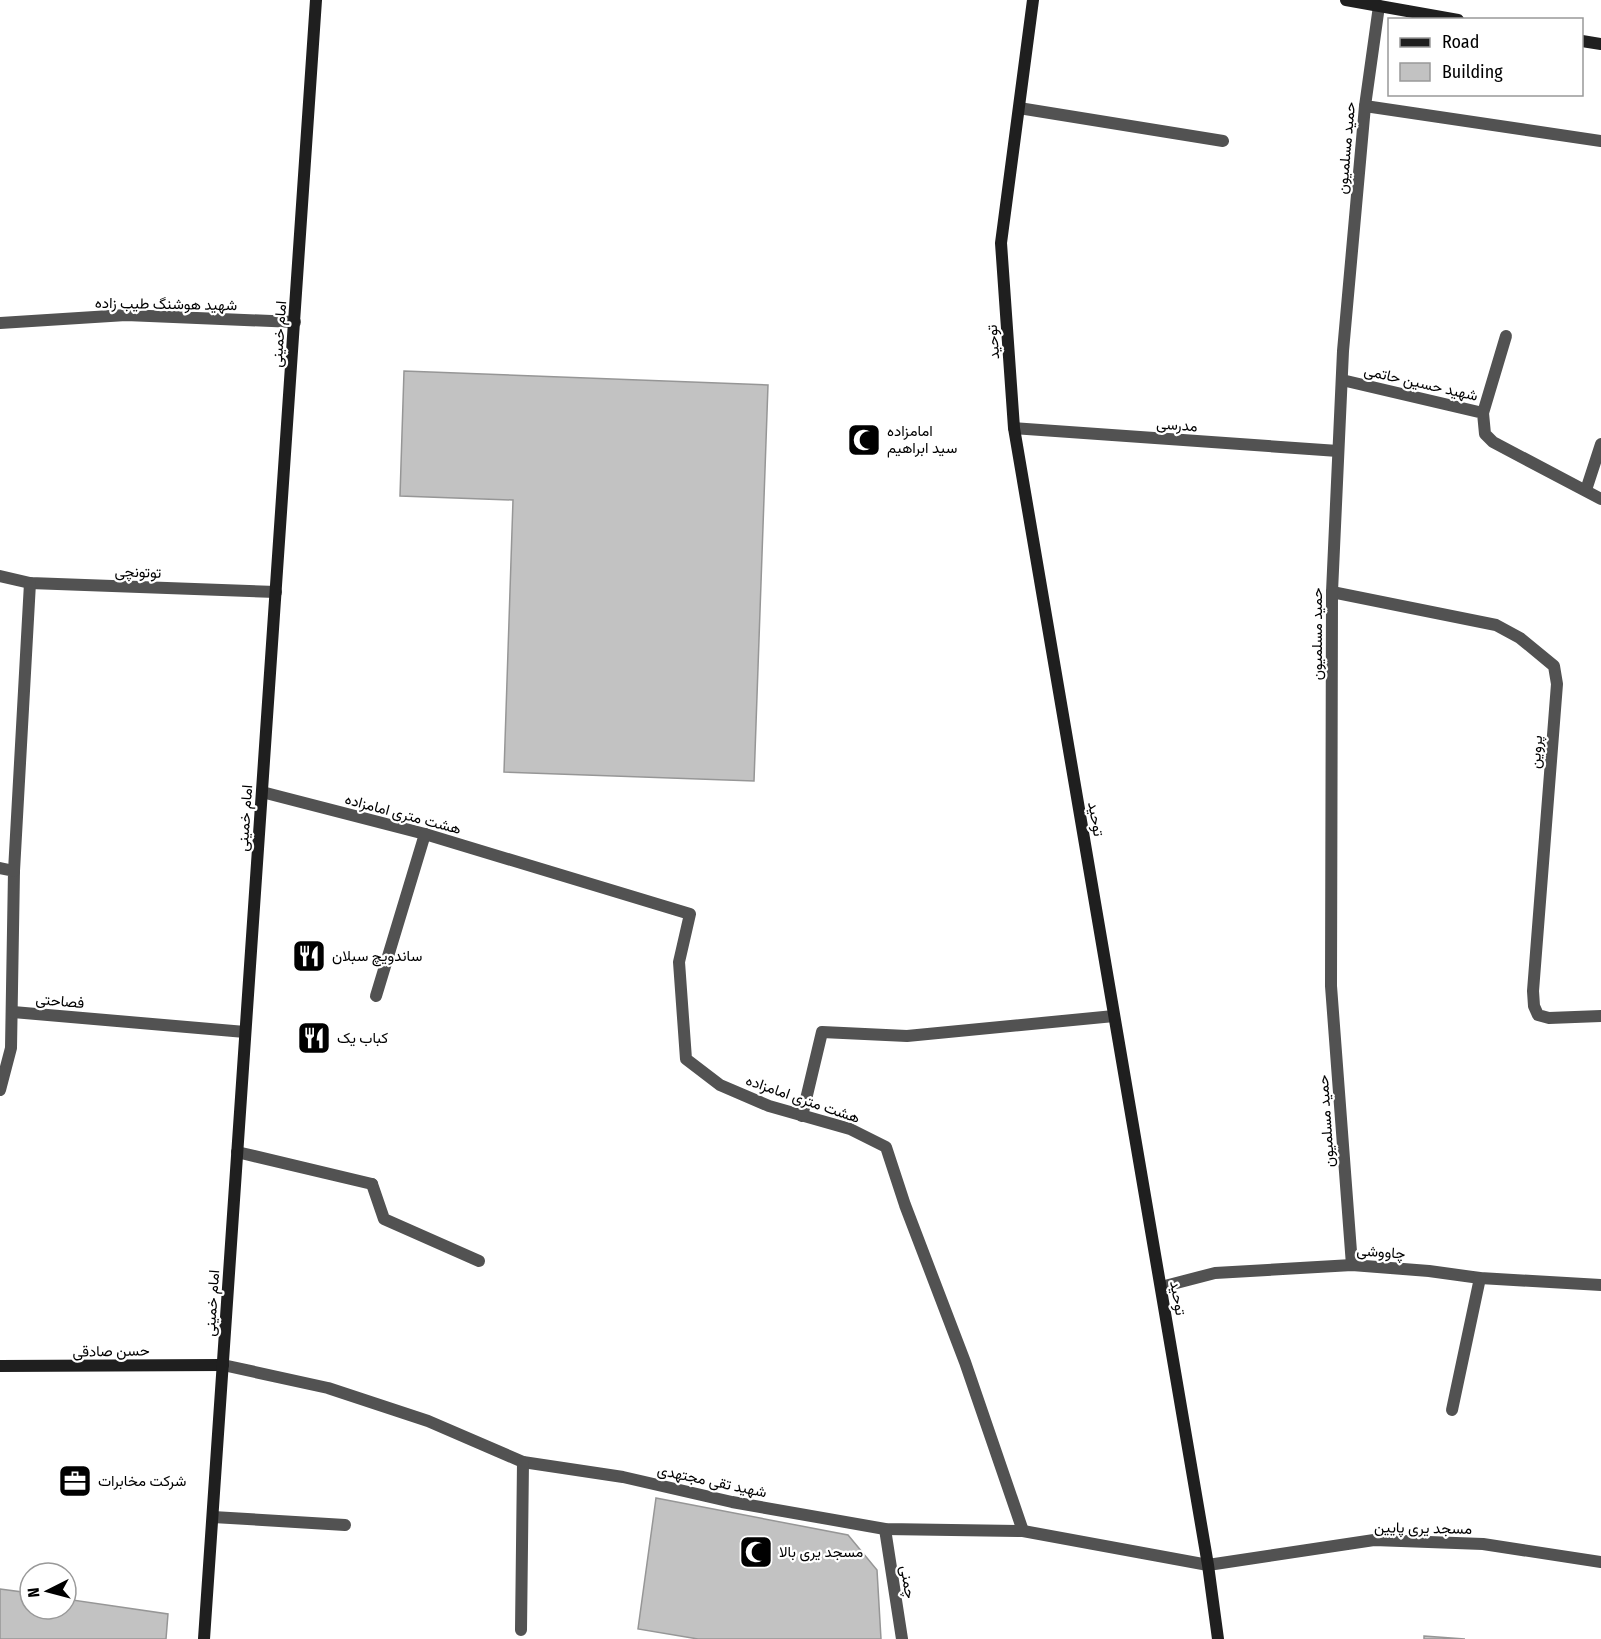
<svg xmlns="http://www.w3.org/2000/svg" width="1601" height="1639" viewBox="0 0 1601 1639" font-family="'Fira Sans Condensed',Vazirmatn,sans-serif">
<rect width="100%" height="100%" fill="#fff"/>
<!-- building -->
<g fill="#c2c2c2" stroke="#969696" stroke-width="1.5">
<path d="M404 371 768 385 754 781 504 772 513 500 400 496Z"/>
<path d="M656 1498 848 1535 877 1570 881 1639H698L638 1629Z"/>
<path d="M0 1589 30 1593V1609H66V1599L168 1614 166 1639H0Z"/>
<path d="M1424 1636 1465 1639H1424Z"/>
</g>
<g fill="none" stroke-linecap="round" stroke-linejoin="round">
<!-- lane -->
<path stroke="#525252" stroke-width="12" d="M372 1184 384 1219 479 1261"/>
<!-- street -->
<g stroke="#525252" stroke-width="12">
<path d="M1365 106 1601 141"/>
<path d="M1019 108 1223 141"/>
<path d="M0 323 126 315 295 322"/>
<path d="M1342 380 1483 413 1485 434 1493 442 1601 499"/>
<path d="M1483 413 1506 336"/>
<path d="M1014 428 1338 451"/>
<path d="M1586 490 1601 444"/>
<path d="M0 576 30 583 276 592"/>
<path d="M1332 592 1496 625 1520 638 1554 666 1557 684 1533 991 1534 1006 1538 1015 1549 1018 1601 1016"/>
<path d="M262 792 425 834 690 914 679 962 686 1059 720 1085 769 1106 850 1129 886 1147 905 1205 965 1362 1023 1531"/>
<path d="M0 868 14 871 11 1048 0 1090"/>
<path d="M14 871 30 583"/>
<path d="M376 996 425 834"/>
<path d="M13 1012 245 1032"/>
<path d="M802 1116 822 1032 907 1036 1114 1016"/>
<path d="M237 1152 372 1184"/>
<path d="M1352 1265 1331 986 1332 592 1343 351 1365 106 1379 6"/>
<path d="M1161 1287 1215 1273 1352 1265 1429 1271 1480 1278 1601 1285"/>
<path d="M223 1365 328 1388 428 1421 523 1462 623 1477 732 1502 885 1529 1023 1531 1208 1565 1374 1540 1483 1544 1601 1562"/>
<path d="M1452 1410 1480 1278"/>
<path d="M213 1517 345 1525"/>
<path d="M885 1529 902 1639"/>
<path d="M521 1630 523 1462"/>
</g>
<!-- secondary -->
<g stroke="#1f1f1f" stroke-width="12">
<path d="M1033 0 1001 243 1014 428 1208 1565 1218 1639"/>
<path d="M1346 0 1458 20"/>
<path d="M1582 41 1601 44"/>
<path d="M0 1366 223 1365"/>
<path d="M204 1639 316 0"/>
</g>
</g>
<!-- icons -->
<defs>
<symbol id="mosque-square" viewBox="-11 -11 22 22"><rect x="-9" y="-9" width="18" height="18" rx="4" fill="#000" stroke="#fff"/><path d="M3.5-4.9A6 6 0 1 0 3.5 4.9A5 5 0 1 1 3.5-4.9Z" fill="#fff"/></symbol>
<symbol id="restaurant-square" viewBox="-11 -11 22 22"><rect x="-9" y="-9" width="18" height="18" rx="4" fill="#000" stroke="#fff"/><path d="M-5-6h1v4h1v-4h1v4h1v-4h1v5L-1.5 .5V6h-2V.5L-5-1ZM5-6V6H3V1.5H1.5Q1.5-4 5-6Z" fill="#fff"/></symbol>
<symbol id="office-square" viewBox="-11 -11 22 22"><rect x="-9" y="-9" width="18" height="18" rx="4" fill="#000" stroke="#fff"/><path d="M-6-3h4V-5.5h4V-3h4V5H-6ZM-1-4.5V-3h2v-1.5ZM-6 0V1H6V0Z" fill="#fff"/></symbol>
</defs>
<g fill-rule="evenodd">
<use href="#mosque-square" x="845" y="421" width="38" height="38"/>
<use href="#restaurant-square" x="290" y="937" width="38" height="38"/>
<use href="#restaurant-square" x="295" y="1019" width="38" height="38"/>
<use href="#office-square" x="56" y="1462" width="38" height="38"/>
<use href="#mosque-square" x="737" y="1533" width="38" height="38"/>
</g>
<g text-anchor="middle" stroke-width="4.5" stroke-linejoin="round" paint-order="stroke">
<!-- street labels -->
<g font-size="15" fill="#000" stroke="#fff">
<text transform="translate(1346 148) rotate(-85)" y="5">حمید مسلمیون</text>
<text transform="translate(166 304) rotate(1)" y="5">شهید هوشنگ طیب زاده</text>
<text transform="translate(279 334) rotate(-86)" y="5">امام خمینی</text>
<text transform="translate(993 342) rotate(-94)" y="5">توحید</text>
<text transform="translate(1421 383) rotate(13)" y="5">شهید حسین حاتمی</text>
<text transform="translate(1177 425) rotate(4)" y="5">مدرسی</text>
<text transform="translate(138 572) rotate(2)" y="5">توتونچی</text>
<text transform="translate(1317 634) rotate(-90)" y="5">حمید مسلمیون</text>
<text transform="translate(1536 752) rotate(-86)" y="5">پروین</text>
<text transform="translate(403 814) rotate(15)" y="5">هشت متری امامزاده</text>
<text transform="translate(245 818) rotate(-86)" y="5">امام خمینی</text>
<text transform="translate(1096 819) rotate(80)" y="5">توحید</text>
<text transform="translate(60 1001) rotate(5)" y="5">فصاحتی</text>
<text transform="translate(803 1099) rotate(19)" y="5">هشت متری امامزاده</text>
<text transform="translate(1326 1121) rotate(-94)" y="5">حمید مسلمیون</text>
<text transform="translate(1381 1252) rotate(4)" y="5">چاووشی</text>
<text transform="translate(1178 1298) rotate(80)" y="5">توحید</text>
<text transform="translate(212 1303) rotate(-86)" y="5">امام خمینی</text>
<text transform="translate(111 1351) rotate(-1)" y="5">حسن صادقی</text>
<text transform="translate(712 1481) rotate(12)" y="5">شهید تقی مجتهدی</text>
<text transform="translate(1423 1528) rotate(1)" y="5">مسجد یری پایین</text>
<text transform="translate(908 1582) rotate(81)" y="5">چمنی</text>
</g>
<!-- poi labels -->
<g font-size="15" fill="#000" stroke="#fff" text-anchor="start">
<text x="887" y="436">امامزاده<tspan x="887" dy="17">سید ابراهیم</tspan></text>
<text x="332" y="961">ساندویچ سبلان</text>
<text x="337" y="1043">کباب یک</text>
<text x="98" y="1486">شرکت مخابرات</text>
<text x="779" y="1557">مسجد یری بالا</text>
</g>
</g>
<!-- legend -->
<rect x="1388" y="18" width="195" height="78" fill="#ffffff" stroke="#999999" stroke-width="1.5"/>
<rect x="1400" y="38" width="30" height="9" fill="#1f1f1f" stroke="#999999" stroke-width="1.5"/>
<text x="1442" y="48" font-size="18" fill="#000000">Road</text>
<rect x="1400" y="63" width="30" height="18" fill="#c2c2c2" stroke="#999999" stroke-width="1.5"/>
<text x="1442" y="78" font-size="18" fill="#000000">Building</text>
<!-- north arrow -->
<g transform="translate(48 1591) rotate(264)"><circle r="28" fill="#ffffff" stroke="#999999" stroke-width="1.5"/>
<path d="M0-4.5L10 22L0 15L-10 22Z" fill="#000000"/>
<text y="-9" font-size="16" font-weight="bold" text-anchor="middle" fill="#000000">N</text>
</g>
</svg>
